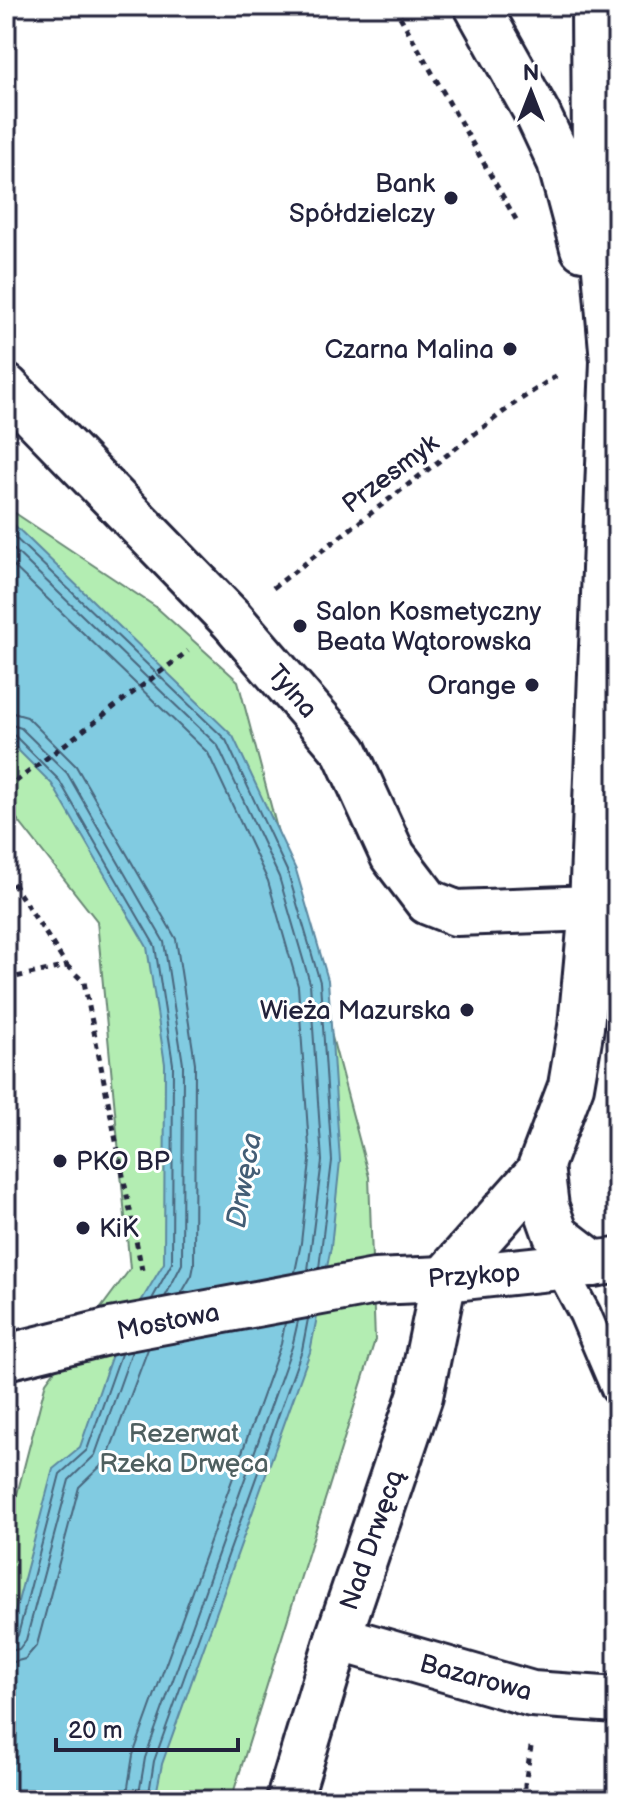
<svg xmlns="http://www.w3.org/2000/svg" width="623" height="1806" viewBox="0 0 623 1806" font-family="'Balsamiq Sans',sans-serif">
<rect width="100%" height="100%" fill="#fff"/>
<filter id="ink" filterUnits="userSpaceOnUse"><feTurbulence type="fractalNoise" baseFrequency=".0125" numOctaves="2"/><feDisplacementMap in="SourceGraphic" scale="16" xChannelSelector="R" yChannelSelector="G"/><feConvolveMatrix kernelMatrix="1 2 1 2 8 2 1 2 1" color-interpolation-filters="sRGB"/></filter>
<g filter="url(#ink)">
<!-- green -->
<path fill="#b3edb2" stroke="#6a8876" stroke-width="2" d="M6 507 156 607 238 681 369 1177 375 1340 231 1800H6V1537L46 1382 130 1269 97 921 6 805Z"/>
<!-- water -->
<path fill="#81cbe1" stroke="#5b879f" stroke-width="2" d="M6 517 233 736 296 870 328 980 340 1161 331 1247 310 1352 162 1764 155 1800H6V1647L53 1469 80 1447 116 1343 164 1263 165 1064 147 947 52 784 6 738Z"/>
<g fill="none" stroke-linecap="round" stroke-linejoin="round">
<!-- shore -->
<g stroke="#48667d" stroke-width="2">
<path d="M6 529 226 740 288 873 320 982 332 1161 319 1268"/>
<path d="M6 542 218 746 279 877 310 983 322 1161 308 1270"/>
<path d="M6 559 208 753 268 881 298 986 310 1161 301 1243 295 1272"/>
<path d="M6 711 27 717 76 766 176 939 195 1063 194 1265 192 1275 181 1294"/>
<path d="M6 723 21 728 67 773 164 942 183 1064 182 1264 165 1297"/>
<path d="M6 733 15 736 59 780 155 946 173 1064 172 1263 152 1299"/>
<path d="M6 1642 13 1640 18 1635 60 1474 87 1450 121 1354"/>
<path d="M6 1652 19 1649 26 1640 69 1480 95 1455 132 1351"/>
<path d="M6 1664 25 1659 37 1645 79 1487 106 1461 148 1349"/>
<path d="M126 1800 133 1755 281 1344 285 1323"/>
<path d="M138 1800 145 1758 292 1347 298 1321"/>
<path d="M148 1800 154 1761 302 1350 308 1319"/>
</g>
<defs>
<path id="lane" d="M561 1269 585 1314 617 1389"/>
<g id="street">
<path d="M477 6 538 115 560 162 583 248"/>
<path d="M6 387 232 620 345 751 393 856 428 902 456 913 592 908 617 902"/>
<path d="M541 1166 546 1207 556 1235 594 1264"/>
<path d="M444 1279 538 1173 571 1086 581 1027 592 908 613 361 595 155 594 6"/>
<path d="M6 1357 111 1331 375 1282 444 1279 617 1261"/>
<path d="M338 1638 532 1694 617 1700"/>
<path d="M289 1800 338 1638 420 1396 444 1279"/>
</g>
</defs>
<!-- lane casing -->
<use href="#lane" stroke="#22223b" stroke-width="36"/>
<!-- street casing -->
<use href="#street" stroke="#22223b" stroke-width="50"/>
<!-- path -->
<g stroke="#22223b" stroke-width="5" stroke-dasharray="6 6" stroke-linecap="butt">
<path d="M394 6 518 223"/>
<path d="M273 588 515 403 559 374"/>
<path d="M6 789 188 651"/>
<path d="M6 873 67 966 6 979"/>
<path d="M67 966 84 982 142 1270"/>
<path d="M525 1800V1784L531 1747"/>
</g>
<!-- lane -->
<use href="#lane" stroke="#fff" stroke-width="30"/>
<!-- street -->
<use href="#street" stroke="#fff" stroke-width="44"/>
</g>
</g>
<!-- markers -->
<g fill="#22223b" stroke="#fff" stroke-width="3">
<circle cx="451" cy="198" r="8"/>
<circle cx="510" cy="349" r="8"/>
<circle cx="300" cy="626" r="8"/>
<circle cx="532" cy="685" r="8"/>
<circle cx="467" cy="1010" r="8"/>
<circle cx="60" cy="1161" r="8"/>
<circle cx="83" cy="1228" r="8"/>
</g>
<g text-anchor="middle" stroke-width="6" stroke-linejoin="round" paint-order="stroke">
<!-- poi labels -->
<g font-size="26" fill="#22223b" stroke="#fff" text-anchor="end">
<text x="435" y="192">Bank<tspan x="435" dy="30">Spółdzielczy</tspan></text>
<text x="494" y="358">Czarna Malina</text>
<text x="316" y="620" text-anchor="start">Salon Kosmetyczny<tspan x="316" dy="30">Beata Wątorowska</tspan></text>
<text x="516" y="694">Orange</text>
<text x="451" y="1019">Wieża Mazurska</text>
<text x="76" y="1170" text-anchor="start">PKO BP</text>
<text x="99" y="1237" text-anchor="start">KiK</text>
</g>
<!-- street labels -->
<g font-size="26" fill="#22223b" stroke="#fff">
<text transform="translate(390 473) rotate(-37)" y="9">Przesmyk</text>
<text transform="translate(293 691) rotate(49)" y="9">Tylna</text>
<text transform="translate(474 1275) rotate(-4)" y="9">Przykop</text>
<text transform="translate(168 1321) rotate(-11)" y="9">Mostowa</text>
<text transform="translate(371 1540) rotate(-71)" y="9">Nad Drwęcą</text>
<text transform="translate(476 1677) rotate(15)" y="9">Bazarowa</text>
</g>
<!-- park labels -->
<g font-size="26" fill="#4e5f5f" stroke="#fff">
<text x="184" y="1442">Rezerwat<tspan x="184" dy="30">Rzeka Drwęca</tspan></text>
</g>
<!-- water labels -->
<g font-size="28" font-style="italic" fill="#435d75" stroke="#fff">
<text transform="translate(243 1180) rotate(-80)" y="10">Drwęca</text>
</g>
</g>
<!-- margin -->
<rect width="623" height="1806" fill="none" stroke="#fff" stroke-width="32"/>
<rect x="16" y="16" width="591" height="1774" fill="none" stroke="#22223b" stroke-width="3" filter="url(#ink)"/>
<!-- north arrow -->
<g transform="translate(531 92)" stroke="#ffffff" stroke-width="6" paint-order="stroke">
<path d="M0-6L14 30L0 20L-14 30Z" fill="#22223b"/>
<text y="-12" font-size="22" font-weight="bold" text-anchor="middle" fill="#22223b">N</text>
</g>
<!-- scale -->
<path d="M56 1738v12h182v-12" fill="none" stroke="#22223b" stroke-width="4"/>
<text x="68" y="1738" font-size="24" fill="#22223b" stroke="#ffffff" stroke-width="6" paint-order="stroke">20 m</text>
</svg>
